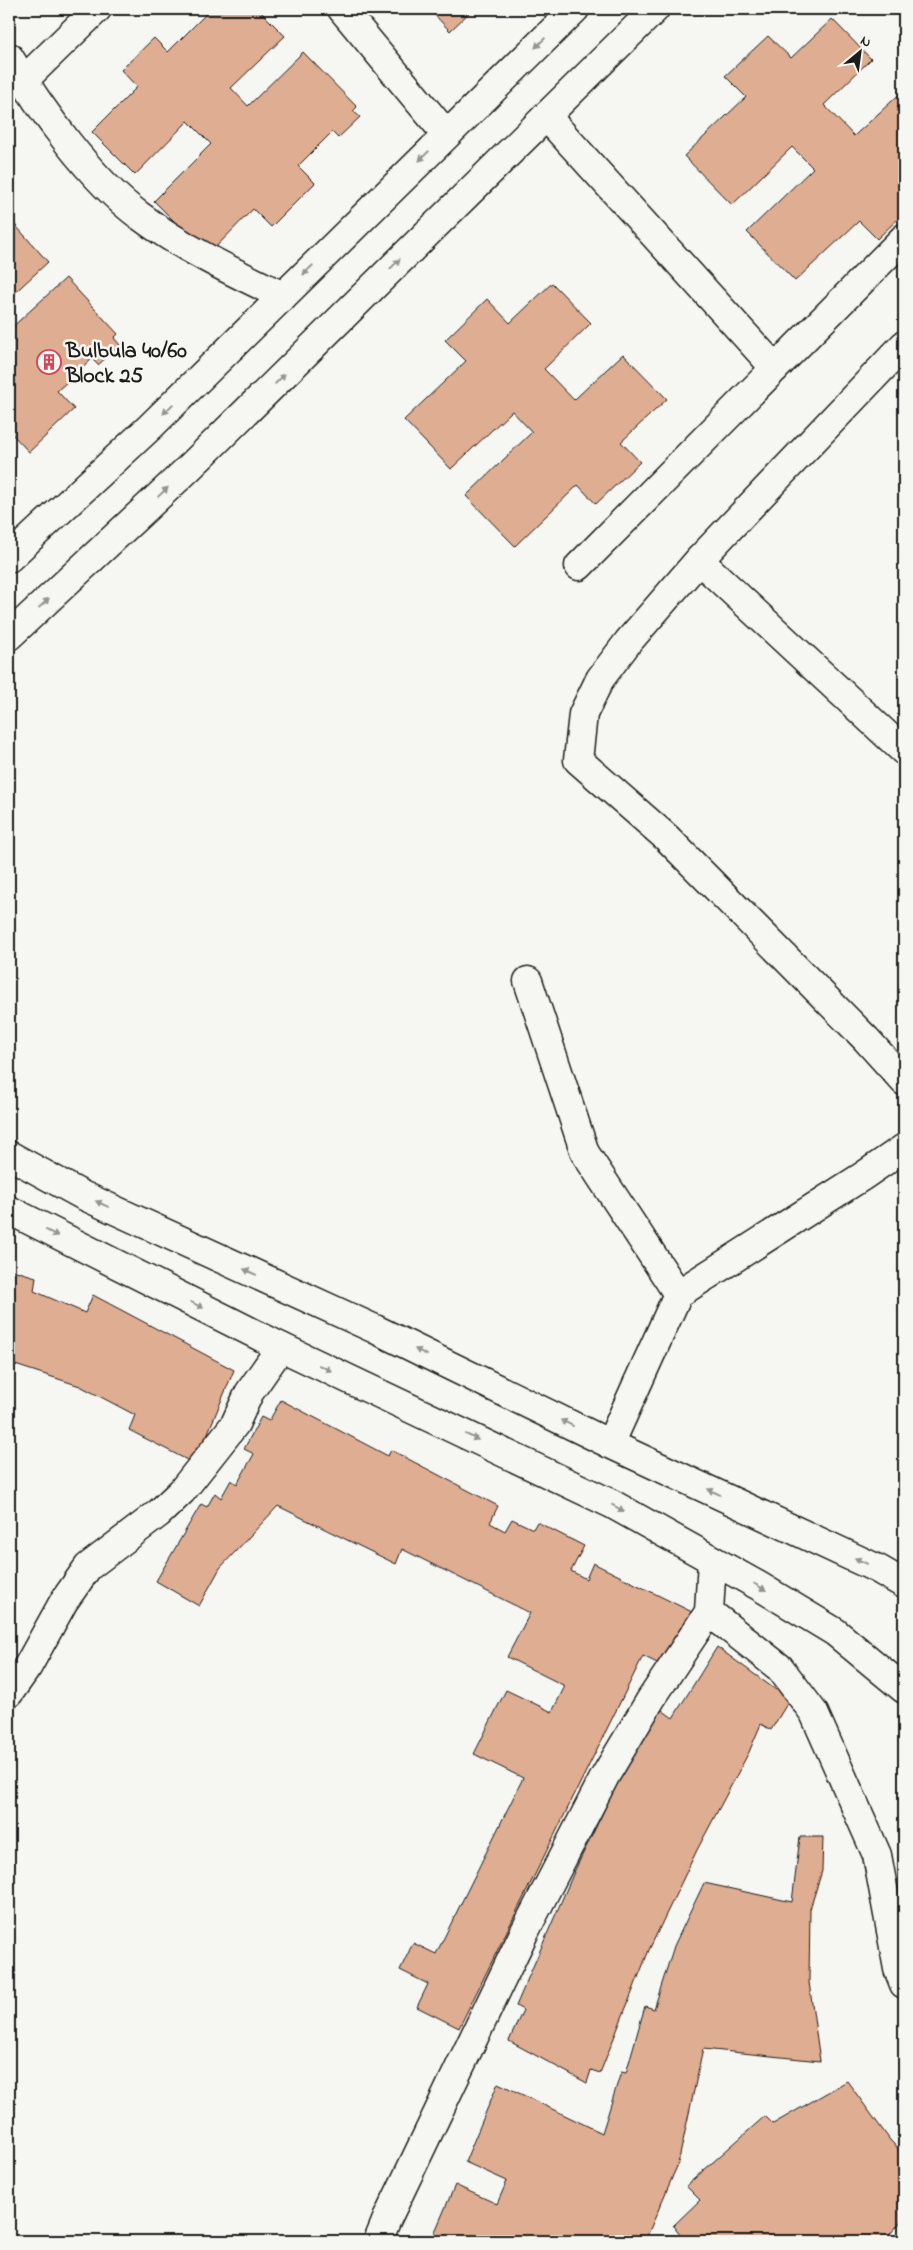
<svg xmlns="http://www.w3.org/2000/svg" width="913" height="2250" viewBox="0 0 913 2250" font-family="'Indie Flower',sans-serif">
<rect width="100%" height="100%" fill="#f6f6f2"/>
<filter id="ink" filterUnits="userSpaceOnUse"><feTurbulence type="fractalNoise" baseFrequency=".02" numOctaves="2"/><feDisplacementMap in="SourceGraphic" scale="10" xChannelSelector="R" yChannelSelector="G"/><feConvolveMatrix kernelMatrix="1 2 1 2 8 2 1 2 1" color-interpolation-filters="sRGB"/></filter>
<g filter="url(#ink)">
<!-- building -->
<g fill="#dfad91" stroke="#1c1c1c">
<path d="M211 9H258L285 36 231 88 248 106 303 52 357 107 353 111 360 117 338 138 332 132 298 166 315 183 271 227 253 209 208 255 154 201 211 144 188 121 135 175 92 132 137 87 121 70 154 38 168 52Z"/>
<path d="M429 9H473L450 31Z"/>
<path d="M832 19 871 59 824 105 854 136 904 90V176L901 178 904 181V213L877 239 859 221 795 281 747 232 813 168 792 147 732 205 684 156 746 97 725 76 768 36 791 58Z"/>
<path d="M9 218 48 262 9 298Z"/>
<path d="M66 278 118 334 114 338 120 345 98 365 92 359 57 391 74 409 29 452 12 434 9 436V330Z"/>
<path d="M552 283 591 323 544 369 574 400 623 354 667 399 621 442 640 462 596 504 578 485 515 546 466 496 532 432 512 411 451 469 404 420 466 361 445 340 487 299 510 323Z"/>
<path d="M9 1269 36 1277 34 1291 85 1313 93 1295 234 1370 195 1464 129 1430 135 1415 80 1386 9 1363Z"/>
<path d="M281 1400 388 1456 391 1450 498 1506 490 1523 505 1531 512 1519 533 1529 537 1522 584 1546 571 1571 586 1579 593 1563 694 1613 667 1668 643 1656 459 2028 417 2007 428 1984 400 1970 413 1943 436 1954 523 1778 474 1754 506 1690 552 1712 565 1686 507 1657 530 1613 402 1549 396 1564 278 1506 220 1568 199 1606 156 1581 201 1504 207 1507 215 1493 221 1498 231 1480 237 1484 254 1454 244 1449 261 1417 269 1421Z"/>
<path d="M717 1647 776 1690 779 1684 793 1694 771 1730 761 1724 749 1752 697 1850 649 1950 600 2073 591 2070 587 2083 509 2041 523 2010 516 2006 574 1872 635 1747 659 1708 673 1718Z"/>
<path d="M800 1837H823L822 1871 810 1909 809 1982 820 2061 703 2049 678 2164 645 2241H431L455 2185 497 2204 507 2181 465 2162 498 2083 602 2133 621 2072 626 2073 645 2006 654 2009 674 1946 704 1883 792 1902Z"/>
<path d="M847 2081 890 2140 904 2155V2218L884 2241H685L673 2226 700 2200 686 2186 765 2116 773 2124Z"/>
</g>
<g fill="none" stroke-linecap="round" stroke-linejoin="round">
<defs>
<g id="street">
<path d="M342 9 446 134"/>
<path d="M9 57C40 109 91 180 140 216 184 249 233 272 283 296"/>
<path d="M23 81 97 9"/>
<path d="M546 116 775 368"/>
<path d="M904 345 699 560 628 642 600 679 583 714 578 760 667 838 866 1039 904 1081"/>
<path d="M699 560 904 751"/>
<path d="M579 566 904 238"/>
<path d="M528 981 585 1153 678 1294"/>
<path d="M610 1444 678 1294 863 1176 904 1148"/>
<path d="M712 1560 709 1612 780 1668 814 1713 877 1855 898 1969 904 1984"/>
<path d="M9 1693 28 1666 64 1601 88 1567 159 1513 182 1491 235 1424 249 1393 281 1347"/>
<path d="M378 2241 387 2219 524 1933 605 1776 651 1699 709 1612"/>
</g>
<g id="secondary">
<path d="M9 558 150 427 575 9"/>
<path d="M9 636 189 468 655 9"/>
<path d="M9 1155 82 1195 375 1329 610 1444 878 1569 904 1584"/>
<path d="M9 1210 281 1347 612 1504 759 1586 835 1632 904 1689"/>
</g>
</defs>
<!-- street casing -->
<use href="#street" stroke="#1c1c1c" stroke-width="31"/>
<!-- secondary casing -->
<use href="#secondary" stroke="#1c1c1c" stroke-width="31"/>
<!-- street -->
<use href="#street" stroke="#f6f6f2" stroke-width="28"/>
<!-- secondary -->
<use href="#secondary" stroke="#f6f6f2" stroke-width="28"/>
</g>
<!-- one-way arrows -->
<defs><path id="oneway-solid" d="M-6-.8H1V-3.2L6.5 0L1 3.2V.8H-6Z" transform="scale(1.25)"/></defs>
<g fill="#949492">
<use href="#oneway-solid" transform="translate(540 43) rotate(136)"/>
<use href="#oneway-solid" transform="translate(424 156) rotate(135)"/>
<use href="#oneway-solid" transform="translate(395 264) rotate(-45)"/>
<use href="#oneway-solid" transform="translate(308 270) rotate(135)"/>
<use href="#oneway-solid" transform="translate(280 379) rotate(-45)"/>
<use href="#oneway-solid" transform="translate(168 409) rotate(135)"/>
<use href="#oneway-solid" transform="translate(163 492) rotate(-43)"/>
<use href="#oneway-solid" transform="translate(44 603) rotate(-43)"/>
<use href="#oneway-solid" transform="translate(102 1204) rotate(-155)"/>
<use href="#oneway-solid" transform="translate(52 1233) rotate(26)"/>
<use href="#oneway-solid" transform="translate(250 1272) rotate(-155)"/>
<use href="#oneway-solid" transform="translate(197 1305) rotate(26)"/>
<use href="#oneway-solid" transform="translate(421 1352) rotate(-154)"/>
<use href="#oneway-solid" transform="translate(325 1368) rotate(25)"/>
<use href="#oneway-solid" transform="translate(567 1423) rotate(-154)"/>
<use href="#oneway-solid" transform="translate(472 1437) rotate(25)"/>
<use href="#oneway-solid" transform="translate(714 1492) rotate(-155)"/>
<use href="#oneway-solid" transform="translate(618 1508) rotate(29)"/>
<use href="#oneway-solid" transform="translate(861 1561) rotate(-155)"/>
<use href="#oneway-solid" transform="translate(760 1587) rotate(30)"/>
</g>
</g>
<!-- icons -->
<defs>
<symbol id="building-ring" viewBox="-11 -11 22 22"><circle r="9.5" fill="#f6f6f2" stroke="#d1495b" stroke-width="1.5"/><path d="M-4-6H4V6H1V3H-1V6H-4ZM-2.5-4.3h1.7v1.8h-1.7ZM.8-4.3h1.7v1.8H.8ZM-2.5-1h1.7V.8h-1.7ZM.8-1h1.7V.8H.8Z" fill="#d1495b"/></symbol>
</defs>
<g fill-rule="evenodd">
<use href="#building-ring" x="35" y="348" width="28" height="28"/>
</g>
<g text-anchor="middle" stroke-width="5" stroke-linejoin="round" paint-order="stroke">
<!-- poi labels -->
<g font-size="22" font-weight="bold" fill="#1c1c1c" stroke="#f6f6f2" text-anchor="start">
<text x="66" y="357">Bulbula 40/60<tspan x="66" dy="25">Block 25</tspan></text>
</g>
</g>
<!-- margin -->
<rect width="913" height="2250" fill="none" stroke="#f6f6f2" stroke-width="30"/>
<rect x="15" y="15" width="883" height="2220" fill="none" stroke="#1c1c1c" stroke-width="2" filter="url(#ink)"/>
<!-- north arrow -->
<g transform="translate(860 52) rotate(29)" stroke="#f6f6f2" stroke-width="4" paint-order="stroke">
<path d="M0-4L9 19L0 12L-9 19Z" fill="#1c1c1c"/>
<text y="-8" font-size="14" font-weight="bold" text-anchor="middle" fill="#1c1c1c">N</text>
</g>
</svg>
